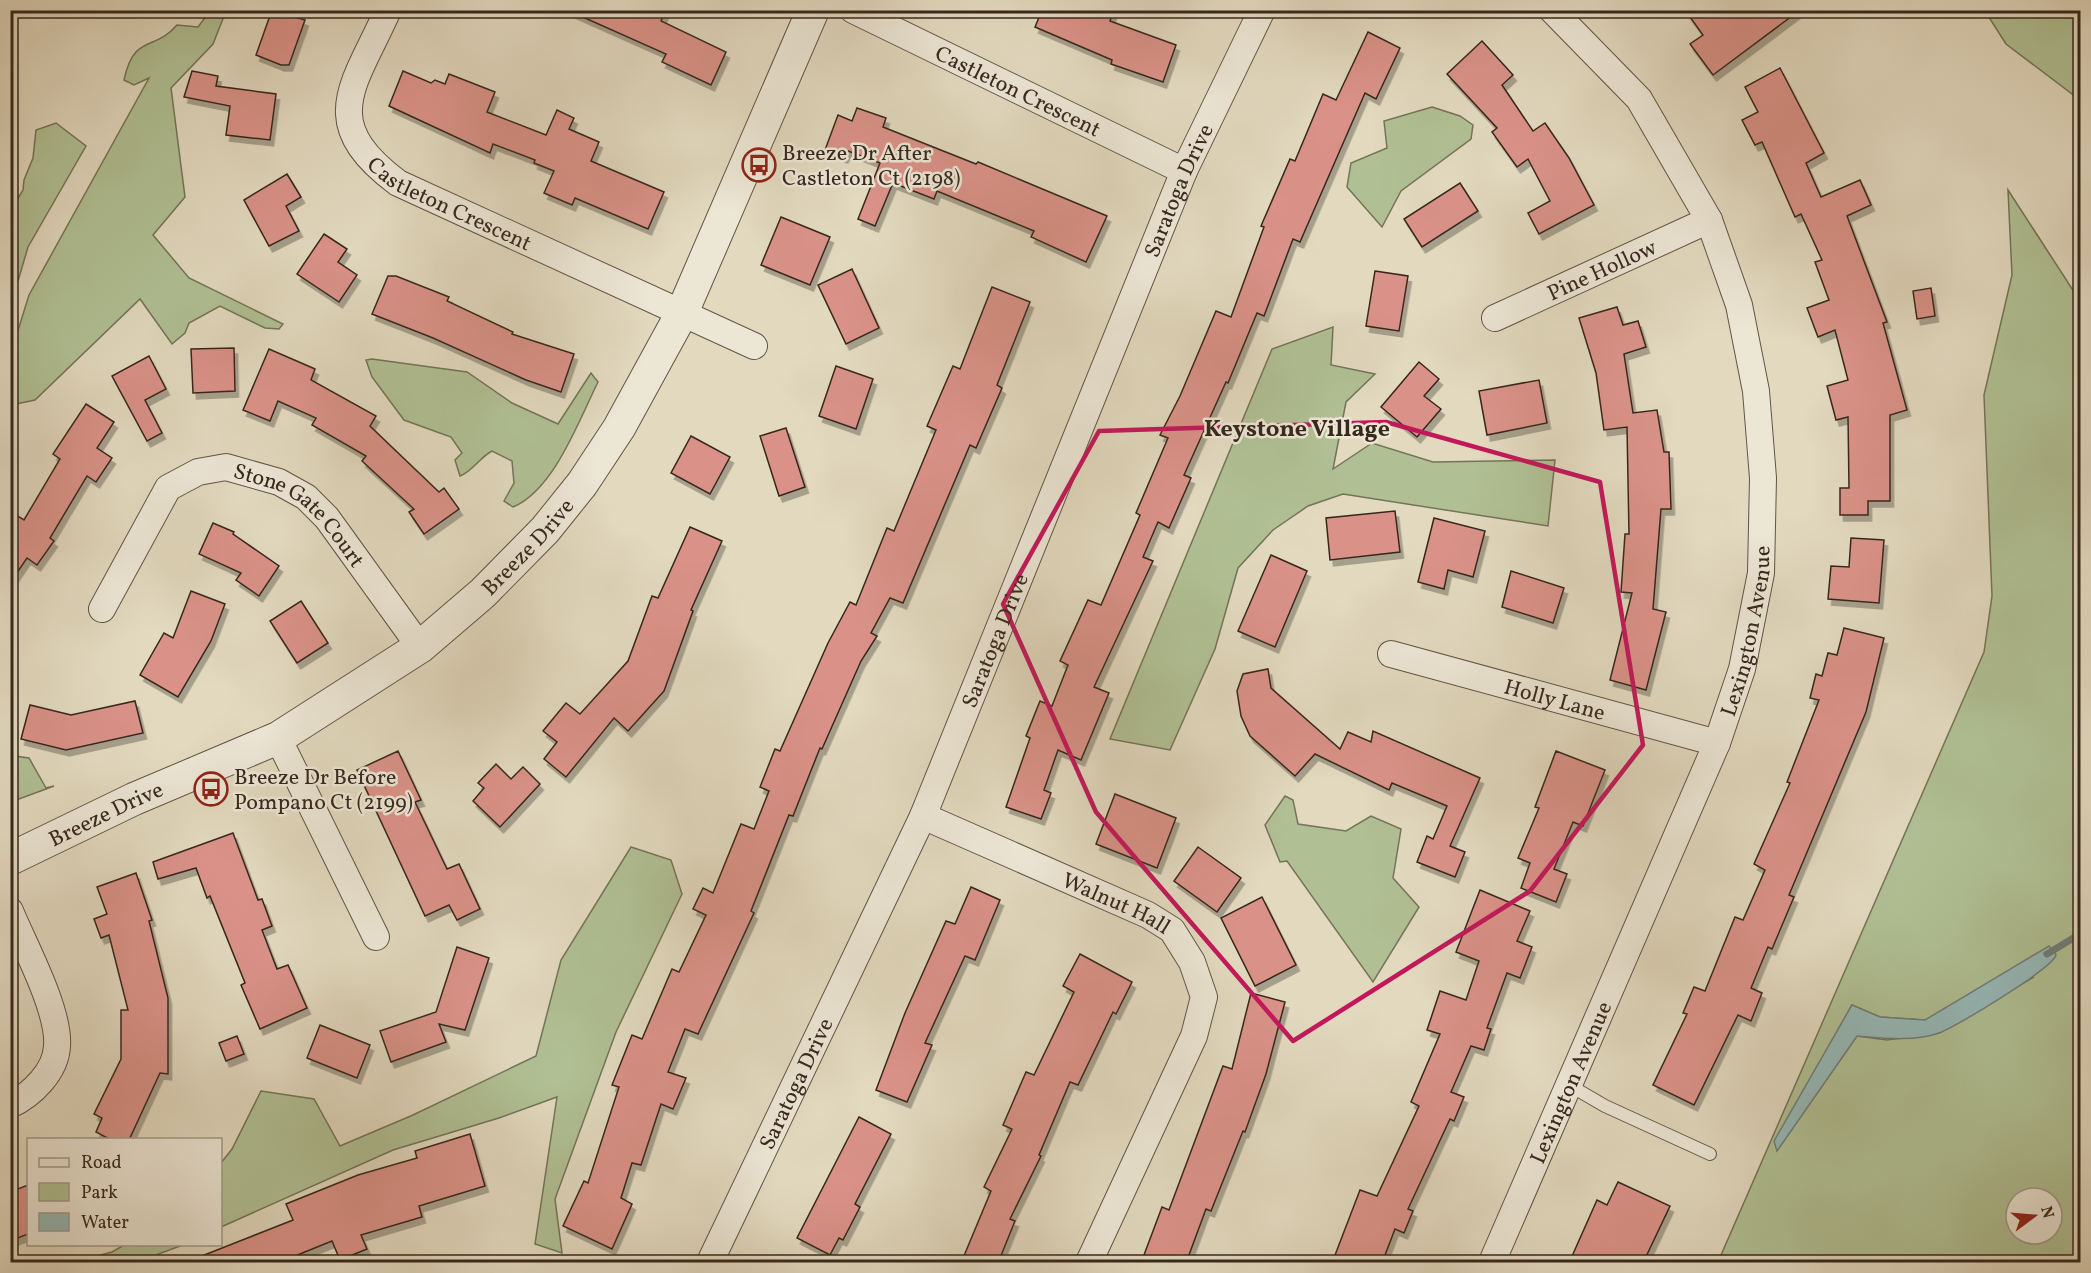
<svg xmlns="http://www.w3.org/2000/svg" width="2091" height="1273" viewBox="0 0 2091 1273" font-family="Vollkorn,serif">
<defs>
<filter id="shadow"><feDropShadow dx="3.5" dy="6" stdDeviation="0" flood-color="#0004"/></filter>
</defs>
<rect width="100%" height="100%" fill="#e2d9bf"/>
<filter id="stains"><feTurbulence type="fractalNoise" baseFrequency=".00333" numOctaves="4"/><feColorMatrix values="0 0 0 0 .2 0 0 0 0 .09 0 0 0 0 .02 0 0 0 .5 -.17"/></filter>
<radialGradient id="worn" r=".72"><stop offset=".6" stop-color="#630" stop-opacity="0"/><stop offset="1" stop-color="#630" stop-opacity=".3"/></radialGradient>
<!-- green -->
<g fill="#b0c094" stroke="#747458" stroke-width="1.5" fill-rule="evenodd">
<path d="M210 11H226L213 44 171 88 185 197 153 235 189 278 283 324 279 329 265 328 220 306 189 323 185 333 172 344 140 299 35 400 11 405V366L15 340 29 295 149 78 134 85 124 80C134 33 154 52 177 25L198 27Z"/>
<path d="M1985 11H2080V100L2006 44Z"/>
<path d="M1432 107 1460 116 1473 125 1471 139 1401 191 1382 227 1347 187 1351 163 1387 148 1384 121Z"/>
<path d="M56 123 86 146 28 247 18 281 11 290V210L23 190 24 180 33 158 36 130Z"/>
<path d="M2008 190 2080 301V1262H1718L1984 652 1992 596 1984 395 2012 275ZM2034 977 1939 1033 1887 1040 1857 1036 1777 1150 1775 1141 1852 1005 1880 1017 1925 1020ZM2016 1198H2052V1234H2016Z"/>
<path d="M1333 327 1331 365 1375 374 1346 402 1333 469 1372 443 1433 462 1555 460 1548 526 1343 494 1308 506 1273 530 1238 568 1215 649 1170 750 1110 739 1272 349Z"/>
<path d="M372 359 467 372 512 403 558 424 591 373 598 382C579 420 554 490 513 507L504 501 514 483 512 461 492 451C479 458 473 471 460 476L455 460 462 453 451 437 404 420 372 377 366 360Z"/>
<path d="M11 752 14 756 29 758 46 788 54 786 11 802Z"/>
<path d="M1285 796 1293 800 1298 824 1346 831 1371 816 1401 829 1393 878 1419 907 1373 982 1287 861 1280 862 1265 825Z"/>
<path d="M631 847 671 860 682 894 616 1032 555 1199 562 1253 535 1244 557 1097 499 1118 393 1150 221 1227V1163L232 1149 261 1091 314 1099 340 1146 413 1115 536 1056 561 960Z"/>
<path d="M126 1244H183V1245L137 1262H74L112 1252Z"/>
</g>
<!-- water -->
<path fill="#96b9b8" stroke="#707f7a" stroke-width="1.5" d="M2049 946 2056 955C2053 968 1956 1027 1939 1033 1914 1042 1882 1038 1857 1036L1777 1151 1774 1141 1852 1005 1880 1017 1925 1020Z"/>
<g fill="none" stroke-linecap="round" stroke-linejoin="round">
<!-- stream -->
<path stroke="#707f7a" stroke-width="7" d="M2047 954 2080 934"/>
</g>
<!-- building -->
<g fill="#da9288" stroke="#37281d" stroke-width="1.5" filter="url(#shadow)">
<path d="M272 10 305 20 289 65H281L256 55Z"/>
<path d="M567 10H666L661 21 726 52 711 85 662 62 666 54Z"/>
<path d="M1042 10H1114L1110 21 1176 45 1163 82 1111 64 1112 60 1035 27Z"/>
<path d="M1685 10H1800L1713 75 1690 44 1703 35Z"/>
<path d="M1368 32 1400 48 1376 99 1365 93 1300 242 1293 239 1264 316 1257 313 1228 383 1226 382 1184 475 1191 478 1169 528 1158 522 1143 557 1153 561 1094 687 1109 693 1081 760 1058 750 1044 790 1051 793 1041 819 1006 807 1030 738 1026 736 1040 701 1052 706 1068 665 1060 661 1088 600 1101 605 1140 515 1136 513 1168 438 1160 435 1180 396 1216 311 1231 317 1264 227 1261 226 1290 159 1295 161 1323 94 1336 100Z"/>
<path d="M1482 41 1513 75 1502 85 1533 131 1545 123 1569 158 1594 205 1539 234 1528 213 1550 201 1528 159 1517 167 1492 132 1497 128 1447 74Z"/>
<path d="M1780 68 1824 153 1806 163 1821 197 1860 180 1871 205 1847 216 1887 322 1883 323 1907 410 1890 415V501H1868V515H1840V488H1849L1848 417 1836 420 1827 386 1848 380 1835 330 1818 337 1807 308 1829 300 1815 262 1822 260 1801 214 1795 217 1762 142 1755 145 1742 120 1758 112 1745 87Z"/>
<path d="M192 71 218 76 216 86 276 94 270 140 226 135 230 106 184 97Z"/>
<path d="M403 71 431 83 435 80 445 84 449 74 495 92 487 112 546 135 557 110 574 118 569 129 599 142 591 161 664 192 648 229 575 198 572 205 544 193 554 171 534 163 535 160 493 144 490 153 389 106Z"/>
<path d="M857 108 886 118 883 127 976 164 978 162 1107 216 1086 262 1031 237 1034 231 937 191 934 199 893 183 875 226 858 219 880 163 848 151 844 157 825 150 838 115 852 121Z"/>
<path d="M287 174 301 197 286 206 299 231 269 246 244 200Z"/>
<path d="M1460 183 1478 211 1422 247 1404 219Z"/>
<path d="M781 217 830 237 810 285 761 265Z"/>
<path d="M324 234 347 249 338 262 357 275 339 302 297 274Z"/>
<path d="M852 269 879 328 846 344 818 285Z"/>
<path d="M1375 271 1408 276 1399 331 1366 326Z"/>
<path d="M388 276H396L449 297 447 301 513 332 512 334 574 354 561 392 526 380 433 338 372 314Z"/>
<path d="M992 287 1030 302 997 385 1002 388 976 448 970 445 903 603 890 598 871 633 877 636 861 661 822 749 820 748 793 816 789 815 751 911 754 913 698 1034 685 1029 668 1072 686 1078 673 1109 661 1104 641 1165 632 1163 621 1198 632 1204 612 1249 563 1226 584 1181 588 1183 619 1087 612 1085 632 1035 642 1039 672 969 679 972 706 915 693 909 703 888 713 893 741 824 754 829 769 791 760 787 775 749 780 751 828 643 850 602 856 605 887 528 894 531 936 430 927 426 953 366 960 369Z"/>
<path d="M1931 288 1935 316 1917 319 1913 291Z"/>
<path d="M1617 307 1623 325 1638 321 1646 347 1624 354 1633 413 1657 410 1664 452H1669L1671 509H1661L1653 609 1666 612 1646 690 1610 680 1632 593 1621 592 1625 534H1629L1627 427 1604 430 1596 373 1579 318Z"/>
<path d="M234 348 235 391 193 393 191 349Z"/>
<path d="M269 349 315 369 311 380 376 416 370 426 439 492 444 488 459 509 424 534 409 512 414 509 362 461 366 456 312 425 316 418 278 401 270 421 243 410Z"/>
<path d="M149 356 166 389 145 400 162 433 147 441 112 376Z"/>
<path d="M1419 362 1439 379 1424 396 1441 409 1417 437 1381 407Z"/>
<path d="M836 366 873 379 856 429 819 416Z"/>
<path d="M1539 380 1547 423 1487 435 1479 391Z"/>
<path d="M86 404 114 422 97 448 112 458 96 482 87 476 50 538 54 541 37 565 27 558 10 583V511L24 520 60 459 53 454Z"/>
<path d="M786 428 805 487 779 496 760 436Z"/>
<path d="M691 436 730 457 710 494 671 473Z"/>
<path d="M1395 511 1400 552 1330 560 1326 518Z"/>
<path d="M1434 518 1485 531 1473 577 1448 570 1444 589 1418 582Z"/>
<path d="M213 523 234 532 233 534 279 566 259 596 236 580 241 573 199 554Z"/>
<path d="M690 527 722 541 691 610 693 611 664 691 628 731 614 718 566 777 544 759 557 742 543 731 566 703 580 714 628 661 652 596 658 598Z"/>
<path d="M1851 538 1884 540 1879 603 1828 599 1831 566 1849 567Z"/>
<path d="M1271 555 1307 571 1275 647 1238 631Z"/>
<path d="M1511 571 1564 588 1553 623 1502 607Z"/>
<path d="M191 591 225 604 211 641 178 697 140 675 164 633 173 638Z"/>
<path d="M301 601 328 643 297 663 270 621Z"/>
<path d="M1844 628 1884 638 1866 712 1789 895 1794 897 1772 949 1768 947 1751 988 1762 993 1751 1021 1738 1015 1694 1105 1653 1085 1687 1014 1683 1013 1694 987 1705 991 1735 917 1743 920 1765 870 1754 864 1790 783 1787 782 1819 700 1810 698 1816 674 1822 676 1828 653 1837 655Z"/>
<path d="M1268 669 1271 688 1340 749 1348 732 1371 742 1373 731 1480 778 1450 846 1465 852 1455 877 1417 862 1427 836 1433 839 1447 806 1392 783 1389 790 1315 754 1295 776 1250 736 1241 716 1237 691 1243 674Z"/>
<path d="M135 701 143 733 66 750 21 739 30 705 71 715Z"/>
<path d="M398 751 421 800 415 802 447 869 459 864 480 909 457 920 449 905 425 916 357 770Z"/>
<path d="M1556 751 1605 770 1583 826 1573 822 1554 869 1567 874 1556 902 1521 888 1530 863 1518 858 1539 808 1535 807Z"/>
<path d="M496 764 511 779 523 767 540 784 500 827 473 801 484 788 478 783Z"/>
<path d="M1115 794 1176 818 1157 868 1096 844Z"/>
<path d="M233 833 258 900 262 899 272 926 262 930 277 969 288 965 307 1008 260 1029 241 985 245 983 210 896 207 898 196 868 158 879 153 862Z"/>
<path d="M1198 847 1241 878 1217 912 1174 881Z"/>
<path d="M136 873 152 920 149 921 168 998V1074L160 1073 129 1140H111L96 1132 102 1118 94 1114 121 1059V1010H128L109 935 101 938 94 919 107 914 97 887Z"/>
<path d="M971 887 1000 900 975 960 965 956 925 1043 932 1045 907 1102 876 1090 905 1013 946 921 955 924Z"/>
<path d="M1480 890 1530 911 1517 941 1532 947 1520 978 1507 973 1487 1028 1491 1029 1484 1050 1471 1046 1451 1092 1464 1097 1454 1121 1450 1119 1408 1209 1413 1211 1404 1233 1395 1229 1382 1263H1332L1360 1190 1377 1196 1419 1106 1411 1102 1440 1034 1427 1030 1440 991 1466 1000 1479 961 1456 952Z"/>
<path d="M1262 897 1296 965 1255 986 1221 918Z"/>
<path d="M457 947 489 958 465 1030 439 1024 446 1042 391 1062 380 1031 436 1012Z"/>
<path d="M1080 954 1132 982 1116 1014 1113 1012 1078 1085 1070 1082 1039 1155 1041 1156 1010 1219 1015 1221 998 1263H961L991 1191 984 1187 1012 1129 1003 1125 1026 1072 1034 1075 1074 992 1063 986Z"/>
<path d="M1251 993 1285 1002 1266 1074 1245 1132 1243 1131 1211 1211 1206 1209 1186 1263H1141L1162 1207 1169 1210 1223 1066 1232 1069Z"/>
<path d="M320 1025 370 1045 357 1078 307 1058Z"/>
<path d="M237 1036 244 1054 226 1061 219 1043Z"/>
<path d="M859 1117 891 1134 855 1204 860 1207 843 1240 839 1238 830 1255 797 1238Z"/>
<path d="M470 1134 485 1186 419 1206 422 1217 361 1235 367 1249 340 1260 332 1241 295 1256 297 1263H184L293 1220 286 1204 358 1175 417 1158 415 1151Z"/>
<path d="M1618 1182 1670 1206 1643 1263H1569L1597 1200 1607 1205Z"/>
<path d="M28 1185V1234L10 1241V1192Z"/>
</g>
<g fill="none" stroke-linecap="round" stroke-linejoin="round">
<defs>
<path id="service" d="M1569 1085 1605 1106 1710 1154"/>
<g id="minor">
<path id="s1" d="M388 10C354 86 316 122 398 183L754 346"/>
<path id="s2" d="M853 10 1184 171"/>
<path id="s3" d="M1495 318 1709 220"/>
<path id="s4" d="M102 609 168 488 198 472 226 467 279 482 306 497 327 518 420 647"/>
<path id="s5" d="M1391 654 1717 743"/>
<path d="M278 738 376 937"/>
<path id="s6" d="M923 816 1148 915 1172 930 1192 962 1204 997 1194 1036 1089 1262"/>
<path d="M10 911C24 945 60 1011 57 1046 56 1071 32 1095 10 1105"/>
<path id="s7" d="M710 1262 923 816 1184 171 1262 10"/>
<path id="s8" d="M1492 1262 1717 743 1742 669 1761 573 1763 478 1756 391 1739 305 1709 220 1639 99 1552 10"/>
</g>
<g id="tertiary">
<path id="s9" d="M10 859 134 799 278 738 420 647 483 593 545 530 582 484 619 428 682 313 813 10"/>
</g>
</defs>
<!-- service casing -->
<use href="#service" stroke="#625446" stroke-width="14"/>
<!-- minor casing -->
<use href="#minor" stroke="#625446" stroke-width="28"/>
<!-- tertiary casing -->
<use href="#tertiary" stroke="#625446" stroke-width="34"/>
<!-- service -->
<use href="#service" stroke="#ece6d5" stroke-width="12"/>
<!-- minor -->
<use href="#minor" stroke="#ece6d5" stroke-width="26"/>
<!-- tertiary -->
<use href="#tertiary" stroke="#ece6d5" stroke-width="32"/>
</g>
<!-- marked area -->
<path fill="none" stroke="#c2185b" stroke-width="4.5" stroke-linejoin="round" d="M1386 422 1600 482 1643 745 1530 891 1293 1041 1096 812 1003 604 1099 431Z"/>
<!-- icons -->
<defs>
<symbol id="bus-ring" viewBox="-11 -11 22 22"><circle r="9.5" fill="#ece6d5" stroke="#8f2418" stroke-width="1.5"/><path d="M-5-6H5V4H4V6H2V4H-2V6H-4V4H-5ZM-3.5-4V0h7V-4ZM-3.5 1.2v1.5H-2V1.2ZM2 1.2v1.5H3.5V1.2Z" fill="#8f2418"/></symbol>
</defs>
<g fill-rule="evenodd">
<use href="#bus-ring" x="740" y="146" width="38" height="38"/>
<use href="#bus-ring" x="192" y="770" width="38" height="38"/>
</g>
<g text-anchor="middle" stroke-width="5" stroke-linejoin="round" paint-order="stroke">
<!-- street labels -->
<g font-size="22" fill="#37281d" stroke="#ece6d5">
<text dy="8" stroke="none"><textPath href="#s2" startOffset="184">Castleton Crescent</textPath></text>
<text dy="8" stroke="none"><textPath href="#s7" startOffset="1170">Saratoga Drive</textPath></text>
<text dy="8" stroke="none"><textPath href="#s1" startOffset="255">Castleton Crescent</textPath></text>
<text dy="8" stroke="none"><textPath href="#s3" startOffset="117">Pine Hollow</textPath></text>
<text dy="8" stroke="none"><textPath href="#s4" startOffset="291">Stone Gate Court</textPath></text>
<text dy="8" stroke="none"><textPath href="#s9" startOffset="610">Breeze Drive</textPath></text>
<text dy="8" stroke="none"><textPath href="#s8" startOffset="682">Lexington Avenue</textPath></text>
<text dy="8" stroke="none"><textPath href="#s7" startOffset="684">Saratoga Drive</textPath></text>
<text dy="8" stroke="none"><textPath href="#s5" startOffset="170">Holly Lane</textPath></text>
<text dy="8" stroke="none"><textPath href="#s9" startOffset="106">Breeze Drive</textPath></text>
<text dy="8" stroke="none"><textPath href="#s6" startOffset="212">Walnut Hall</textPath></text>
<text dy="8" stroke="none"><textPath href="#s8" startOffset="196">Lexington Avenue</textPath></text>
<text dy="8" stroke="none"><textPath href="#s7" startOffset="198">Saratoga Drive</textPath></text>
</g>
<!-- poi labels -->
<g font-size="22" fill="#37281d" stroke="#ece6d5" text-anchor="start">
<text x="782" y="160">Breeze Dr After<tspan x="782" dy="25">Castleton Ct (2198)</tspan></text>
<text x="234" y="784">Breeze Dr Before<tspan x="234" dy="25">Pompano Ct (2199)</tspan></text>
</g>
<!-- neighbourhood labels -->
<g font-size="24" font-weight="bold" fill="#37281d" stroke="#ece6d5">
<text x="1297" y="436">Keystone Village</text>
</g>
</g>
<!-- margin -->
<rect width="2091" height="1273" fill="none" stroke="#e2d9bf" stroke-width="36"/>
<rect x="12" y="12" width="2067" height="1249" fill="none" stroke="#37281d" stroke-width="3"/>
<rect x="18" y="18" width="2055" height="1237" fill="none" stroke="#37281d" stroke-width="1.5"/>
<!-- legend -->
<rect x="27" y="1138" width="195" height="108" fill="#ece6d5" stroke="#a49a8b" stroke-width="1.5"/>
<rect x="39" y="1158" width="30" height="9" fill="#ece6d5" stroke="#a49a8b" stroke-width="1.5"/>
<text x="81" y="1168" font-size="18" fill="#37281d">Road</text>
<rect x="39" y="1183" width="30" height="18" fill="#b0c094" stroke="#a49a8b" stroke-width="1.5"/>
<text x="81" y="1198" font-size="18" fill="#37281d">Park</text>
<rect x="39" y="1213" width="30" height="18" fill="#96b9b8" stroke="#a49a8b" stroke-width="1.5"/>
<text x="81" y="1228" font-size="18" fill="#37281d">Water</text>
<!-- north arrow -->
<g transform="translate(2034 1216) rotate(74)"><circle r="28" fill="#ece6d5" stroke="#a49a8b" stroke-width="1.5"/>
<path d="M0-4.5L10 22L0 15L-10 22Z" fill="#8f2418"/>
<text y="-9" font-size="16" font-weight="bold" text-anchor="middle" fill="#37281d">N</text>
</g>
<rect width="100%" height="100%" filter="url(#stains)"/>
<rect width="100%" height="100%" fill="url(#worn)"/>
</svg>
